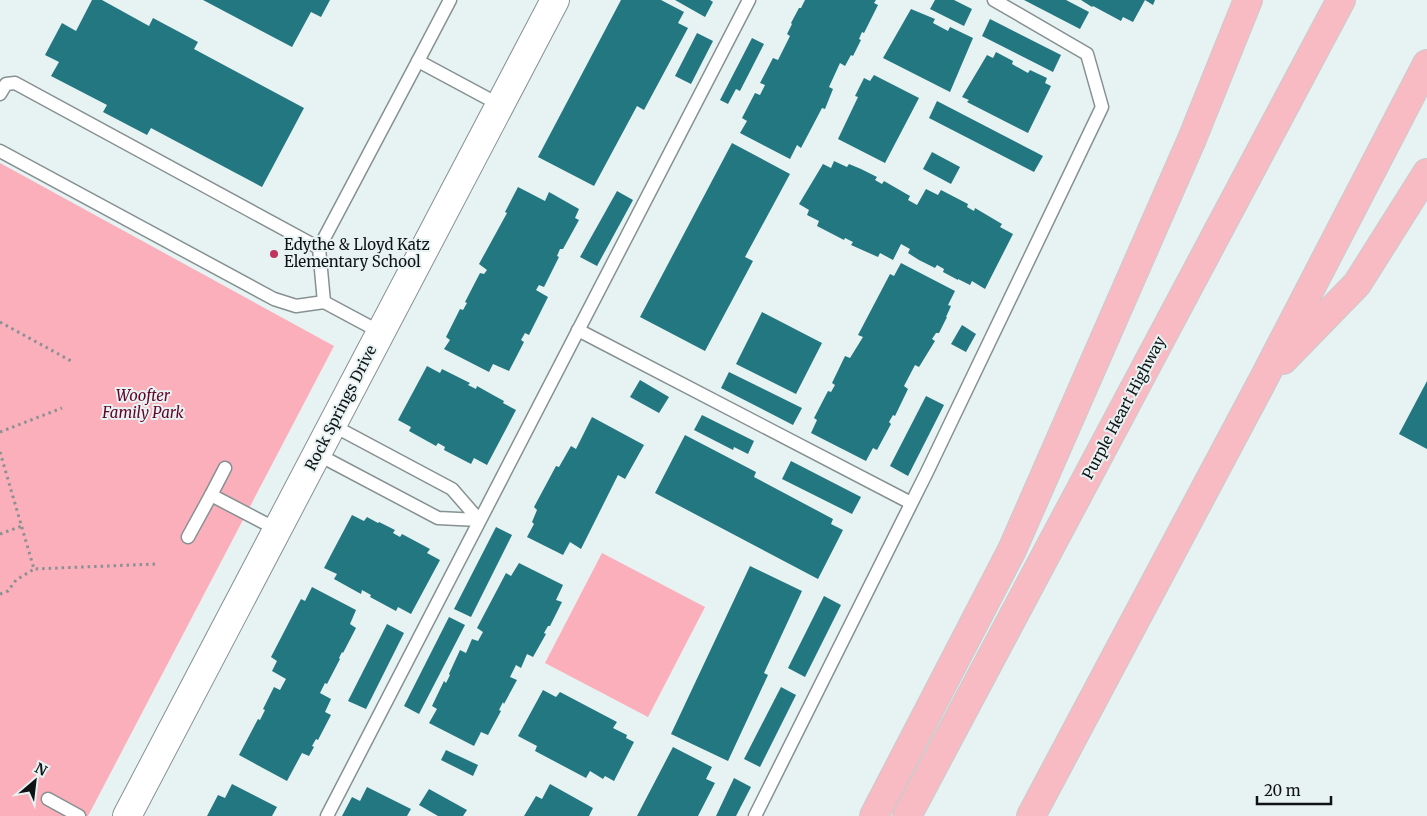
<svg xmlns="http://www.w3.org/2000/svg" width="1427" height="816" viewBox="0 0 1427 816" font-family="Merriweather,serif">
<rect width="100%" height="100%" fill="#e7f2f3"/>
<!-- green -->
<g fill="#fbafbb">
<path d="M0 163 334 346 88 816H0Z"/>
<path d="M602 553 705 607 648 717 545 663Z"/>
</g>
<!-- building -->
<g fill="#237780">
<path d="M92 0H102L149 26 153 18 198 42 194 49 304 108 262 187 151 128 147 135 103 112 107 105 51 76 59 62 45 55 62 23 76 31Z"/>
<path d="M203 0H330L321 17 311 12 292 47Z"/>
<path d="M621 0H661L684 12 678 23 688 28 644 110 637 106 594 186 538 157Z"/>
<path d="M675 0H710L713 2 705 17Z"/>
<path d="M805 0H876L874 3 878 5 864 33 862 32 859 39 861 40 853 56 851 55 845 66 840 63 829 87 833 89 825 109 822 108 801 148 797 145 790 159 740 133 747 121 742 118 755 93 760 95 765 85 760 83 773 58 778 60 790 36 787 34 792 24 791 23 799 8H801Z"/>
<path d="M935 0H954L972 9 964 26 930 9Z"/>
<path d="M1024 0H1066L1089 12 1080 29Z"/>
<path d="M1081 0H1155L1153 5 1145 0 1133 22 1123 17 1121 21 1093 6 1092 7Z"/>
<path d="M911 9 935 19 933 23 948 31 950 27 973 38 950 92 883 58Z"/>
<path d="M990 19 1061 55 1053 72 982 36Z"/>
<path d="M697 33 713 41 691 84 675 76Z"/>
<path d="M752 38 764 44 740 91 736 89 728 104 720 100Z"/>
<path d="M996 52 1013 61 1012 64 1028 73 1030 70 1047 78 1045 83 1051 86 1028 133 967 102 969 100 962 97 987 55 993 58Z"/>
<path d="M874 75 919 98 885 163 838 139 858 97 855 96 864 78 870 81Z"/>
<path d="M937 101 1043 156 1034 172 929 118Z"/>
<path d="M732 143 790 174 745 257 753 261 705 351 640 317Z"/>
<path d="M932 152 960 167 951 184 923 169Z"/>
<path d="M834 161 847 167 849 164 861 169 877 177 875 180 882 184 884 181 910 196 908 200 917 205 926 189 938 195 941 190 968 204 967 207 974 211 975 208 1002 224 1000 227 1013 234 985 289 972 281 970 285 958 279V280L943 272 944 269 937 265 935 268 919 260 908 253 910 249 901 244 893 260 880 253 878 257 851 245 853 242 845 238 844 240 817 226 819 221 807 215 809 210 799 204 823 164 831 168Z"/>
<path d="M518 187 545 201 549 192 579 209 575 218 579 220 563 249H560L557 256 559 257 544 287 539 285 536 290 548 297 529 335 525 333 521 340 524 342 509 371 493 364 489 372 444 349 450 340 446 337 460 309 463 310 467 303 465 302 480 273 484 274 487 270 479 264 507 213 505 212Z"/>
<path d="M617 191 633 200 597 266 580 257Z"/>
<path d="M901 263 955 291 948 305 951 306 946 317H947L939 333H936L932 339 935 341 919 367 915 365 904 386 908 389 895 416 893 415 889 422 891 424 877 450 873 448 866 461 811 433 817 420 814 418 828 391 831 392 835 385 832 383 845 356 850 358 863 337 858 335 890 274 894 276Z"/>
<path d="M762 312 822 343 796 394 736 364Z"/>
<path d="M962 325 976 334 966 352 951 344Z"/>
<path d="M427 366 440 373 442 369 470 383 468 385 476 389 477 386 493 395 504 401 503 403 516 410 487 465 474 458 471 464 444 450 445 447 438 443 436 446 409 431 411 427 398 420Z"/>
<path d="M729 372 802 408 793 425 721 388Z"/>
<path d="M640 380 669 397 659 413 630 397Z"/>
<path d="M1427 381V449L1399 434Z"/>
<path d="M926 396 944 405 908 476 890 466Z"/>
<path d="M702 415 754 441 748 454 734 447 733 450 694 430Z"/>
<path d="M592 417 644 445 625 479 618 475 581 549 570 542 563 555 527 537 534 524 532 522 537 510 534 507 556 466 559 467 571 446 576 449Z"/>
<path d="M685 435 756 472 754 477 833 519 831 524 843 530 818 579 655 493Z"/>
<path d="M791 461 861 497 852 514 782 479Z"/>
<path d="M352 515 364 521 367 517 378 523 379 522 395 530 393 533 400 537 402 534 430 549 427 553 440 560 411 614 398 607 396 611 370 597 371 595 362 590 361 594 334 579 337 574 324 568Z"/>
<path d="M496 527 512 535 471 617 454 609Z"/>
<path d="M519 563 563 585 556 600 562 602 550 626H548L544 633 546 634 533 657 527 654 521 668 516 665 510 677 517 680 504 704 503 702 499 710 501 711 488 735 481 732 474 746 429 723 437 709 432 706 444 681 446 683 450 675 449 674 460 650 466 653 472 639 478 641 483 632 477 628 506 573 511 576Z"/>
<path d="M750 566 802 591 764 673 768 675 728 761 671 734Z"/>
<path d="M312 587 356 610 350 624 356 628 343 653 342 652 339 658 340 659 327 684 325 683 320 693 331 699 325 712 331 715 318 740 316 739 312 746 314 747 309 756 302 753 287 781 239 755 258 719 260 720 265 710 263 709 274 687 280 690 286 679 272 671 277 661 271 657 301 599 305 601Z"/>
<path d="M824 596 841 605 805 677 788 668Z"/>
<path d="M449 617 465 625 419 714 404 706Z"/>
<path d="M387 624 404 633 366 709 348 701Z"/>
<path d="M781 687 796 695 760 767 744 759Z"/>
<path d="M543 690 556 697 560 692 617 722 613 728 627 735 626 738 634 742 614 781 605 776 603 779 590 771 586 778 535 751 537 746 518 736Z"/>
<path d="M673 747 712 767 706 779 715 783 698 816H637Z"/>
<path d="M446 750 478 765 473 776 441 760Z"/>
<path d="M734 778 751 787 736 816H716Z"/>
<path d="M232 784 277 807 272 816H207L218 795 225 798Z"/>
<path d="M550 784 593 808 589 816H524L536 796 542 799Z"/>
<path d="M367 787 411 809 407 816H342L352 797 360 801Z"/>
<path d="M429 789 467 810 463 816H438L419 805Z"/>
</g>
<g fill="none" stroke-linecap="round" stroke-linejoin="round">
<defs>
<g id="service">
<path d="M450 0 418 61 500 105"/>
<path d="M0 94 6 84 15 83 319 248"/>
<path d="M0 151 274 299 296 306 324 302 380 332"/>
<path d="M324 302 319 248 418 61"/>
<path d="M578 330 911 503"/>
<path d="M332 425 452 489 479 520"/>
<path d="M317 454 438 518 479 520"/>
<path d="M225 468 211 495 278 530"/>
<path d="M188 537 211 495"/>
<path d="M48 799 79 816"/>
<path d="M327 816 749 0"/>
<path d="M755 816 927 472 1102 107 1087 54 994 0"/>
</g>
<path id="tertiary" d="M127 816 555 0"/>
<g id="motorway">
<path d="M1283 360 1357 284 1427 173"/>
<path d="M874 816 1012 550 1192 139 1248 0"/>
<path d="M907 816 1341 0"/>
<path d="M1031 816 1264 378 1427 64"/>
</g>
</defs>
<!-- service casing -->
<use href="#service" stroke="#879192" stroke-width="15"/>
<!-- tertiary casing -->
<use href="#tertiary" stroke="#879192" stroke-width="30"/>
<!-- motorway casing -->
<use href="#motorway" stroke="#cacbcb" stroke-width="30"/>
<!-- path -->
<g stroke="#8a9192" stroke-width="3" stroke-dasharray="2.5 4" stroke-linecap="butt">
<path d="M0 322 73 362"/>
<path d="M0 432 62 408"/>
<path d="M0 452 34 569 156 564"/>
<path d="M0 534 22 526"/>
<path d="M0 594 8 591 16 580 34 569"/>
</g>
<!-- service -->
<use href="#service" stroke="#fff" stroke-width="12"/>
<!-- tertiary -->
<use href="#tertiary" stroke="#fff" stroke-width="28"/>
<!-- motorway -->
<use href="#motorway" stroke="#f8bbc4" stroke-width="28"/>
</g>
<!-- markers -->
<circle fill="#c2335d" stroke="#e7f2f3" stroke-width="2" cx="274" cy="254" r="5"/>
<g text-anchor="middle" stroke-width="4" stroke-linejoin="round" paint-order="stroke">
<!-- poi labels -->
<g font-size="15" fill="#101314" stroke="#e7f2f3" text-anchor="start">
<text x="284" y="250">Edythe &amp; Lloyd Katz<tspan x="284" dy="17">Elementary School</tspan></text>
</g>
<!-- park labels -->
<g font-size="15" font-style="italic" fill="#650227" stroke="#e7f2f3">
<text x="143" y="401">Woofter<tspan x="143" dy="17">Family Park</tspan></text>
</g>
<!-- street labels -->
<g font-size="15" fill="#101314" stroke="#e7f2f3">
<text transform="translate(341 408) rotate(-63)" y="5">Rock Springs Drive</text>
<text transform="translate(1124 408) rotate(-62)" y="5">Purple Heart Highway</text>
</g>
</g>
<!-- north arrow -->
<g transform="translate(35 781) rotate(28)" stroke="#e7f2f3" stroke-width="4" paint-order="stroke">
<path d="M0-4L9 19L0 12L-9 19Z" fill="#101314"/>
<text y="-8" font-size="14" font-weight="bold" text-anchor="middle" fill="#101314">N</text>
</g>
<!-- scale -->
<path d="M1257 796v8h74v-8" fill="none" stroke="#101314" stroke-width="2.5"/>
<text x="1264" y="796" font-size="15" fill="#101314" stroke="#e7f2f3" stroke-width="4" paint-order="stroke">20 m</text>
</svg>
